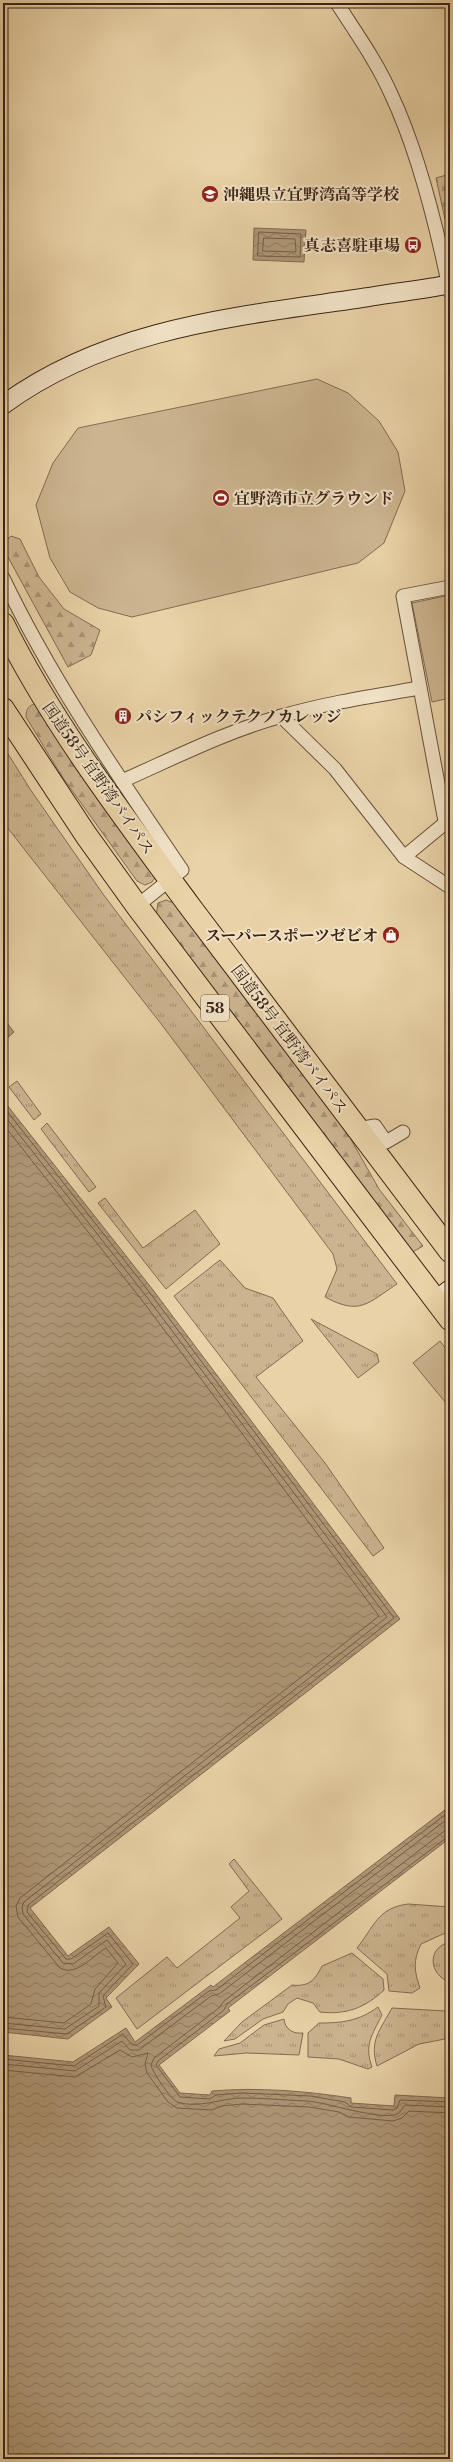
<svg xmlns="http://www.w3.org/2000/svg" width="453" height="2462" viewBox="0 0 453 2462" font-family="'Libre Bodoni','Noto Serif JP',serif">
<defs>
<pattern id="grass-tufts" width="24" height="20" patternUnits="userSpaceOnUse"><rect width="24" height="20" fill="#cbb48f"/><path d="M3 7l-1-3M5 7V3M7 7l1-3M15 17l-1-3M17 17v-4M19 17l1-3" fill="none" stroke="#a69274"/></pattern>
<pattern id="forest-firs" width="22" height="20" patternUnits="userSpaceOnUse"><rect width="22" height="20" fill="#cbb48f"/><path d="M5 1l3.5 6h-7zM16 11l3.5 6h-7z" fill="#a69274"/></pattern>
<pattern id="cemetery-stones" width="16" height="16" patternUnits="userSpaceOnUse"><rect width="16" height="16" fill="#cbb48f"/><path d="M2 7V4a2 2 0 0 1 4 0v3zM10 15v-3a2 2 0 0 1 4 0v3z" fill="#a69274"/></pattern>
<pattern id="water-waves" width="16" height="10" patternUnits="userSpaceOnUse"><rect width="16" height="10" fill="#ae9776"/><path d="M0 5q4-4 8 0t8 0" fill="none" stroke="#8f7b60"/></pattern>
</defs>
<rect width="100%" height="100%" fill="#e9d2a7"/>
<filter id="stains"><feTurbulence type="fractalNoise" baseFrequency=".005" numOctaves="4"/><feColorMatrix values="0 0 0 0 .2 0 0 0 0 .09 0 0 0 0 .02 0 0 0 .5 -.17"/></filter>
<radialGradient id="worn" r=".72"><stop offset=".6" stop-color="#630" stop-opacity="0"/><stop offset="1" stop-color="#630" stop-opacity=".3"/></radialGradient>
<!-- grass -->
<g fill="url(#grass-tufts)" stroke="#826c53">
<path d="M3 746 32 792 103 894 397 1284C368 1303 360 1316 325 1297L337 1269 333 1254 162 1025 3 822Z"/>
<path d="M17 1081 41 1114 34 1120 9 1087Z"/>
<path d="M47 1123 96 1187 89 1192 41 1129Z"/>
<path d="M105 1198 143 1248 195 1210 220 1244 166 1289 98 1203Z"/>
<path d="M220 1260 245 1288 273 1298 303 1341 256 1377 325 1463 384 1548 373 1556 174 1296Z"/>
<path d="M311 1319 377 1354 379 1362 358 1378Z"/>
<path d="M234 1859 282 1919 137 2029 116 1998 167 1957 177 1968 240 1918 231 1907 249 1891 229 1864Z"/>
<path d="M408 1904 450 1907V1933L443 1934 421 1944C413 1960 414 1971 420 1988L412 1993 389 1991 387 1974 357 1948C374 1927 377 1908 408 1904Z"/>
<path d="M450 1942V1982C428 1975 427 1947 450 1942Z"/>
<path d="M352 1953 383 1979 384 1990C365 2008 346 2015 320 2012L313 2003 297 1998 288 2004 283 2012 263 2019 235 2039 224 2041 242 2022 292 1985C309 1987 315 1980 322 1966Z"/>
<path d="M378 2007 382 2015C372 2035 364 2045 372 2067L368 2069 339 2059 308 2057V2033L319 2023C342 2023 359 2021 378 2007Z"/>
<path d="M392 2008 446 2011 445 2039 419 2044 377 2066C369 2041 380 2030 392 2008Z"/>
<path d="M284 2019C285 2030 294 2034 303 2033L299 2055 246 2053 214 2056 219 2049 240 2043 264 2025Z"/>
</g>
<!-- forest -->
<g fill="url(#forest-firs)" stroke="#826c53">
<path d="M11 536 20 539 39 577 64 609 100 630 91 655 68 667 3 548V544Z"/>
<path d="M36 703 157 875 152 882 145 885 137 881 61 775 26 717C26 708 29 706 36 703Z"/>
<path d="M166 900 174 903 349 1136 379 1189 423 1246 411 1253 156 916 158 903Z"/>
</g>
<!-- cemetery -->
<path fill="url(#cemetery-stones)" stroke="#826c53" d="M450 174V242L436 178Z"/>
<!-- green -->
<g fill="#cbb48f" stroke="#826c53">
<path d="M317 379 348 393 379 421 398 452 405 491 384 543 358 563 132 617 98 608 70 592 50 558 36 505 53 463 78 428Z"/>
<path d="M450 595V698L432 702 412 603Z"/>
<path d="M440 1341 450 1354V1408L413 1363Z"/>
</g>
<!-- water -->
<g fill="url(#water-waves)" stroke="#806950">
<path d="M254 228 306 230 304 262 253 260Z"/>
<path d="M3 1018 14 1032 3 1042Z"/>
<path d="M3 1100 153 1290 400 1619 30 1908 68 1956 109 1927 139 1964 106 1998 112 2007 68 2039 3 2032Z"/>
<path d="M450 1806V1838L228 2008 230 2011 159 2065 180 2093 210 2095 212 2091C259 2087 305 2091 351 2098V2103L394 2106 395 2095 450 2098V2459H3V2055L73 2062 126 2028 135 2042 211 1985 213 1987Z"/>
</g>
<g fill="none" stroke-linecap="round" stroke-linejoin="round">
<!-- shore -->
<g stroke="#745e46" stroke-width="1">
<path d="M259 232 301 234 300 257 258 256Z"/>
<path d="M264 238 295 239 296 252 263 251Z"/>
<path d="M3 1106 150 1293 394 1618 28 1905 27 1912 66 1959H71L108 1933 133 1964 103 1996 106 2007 67 2034 3 2028"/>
<path d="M3 1114 146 1296 387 1617 24 1902 22 1907 23 1914 63 1963 73 1964 107 1940 126 1964 99 1993V2006L65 2029 3 2023"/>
<path d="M3 1124 141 1299 379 1616 20 1898 16 1906 18 1917 60 1968C77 1977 92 1956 106 1948L118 1963 95 1989 91 2004 64 2023 3 2017"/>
<path d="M450 1830 443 1832 224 2001 219 2008 154 2058 151 2065C152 2072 171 2099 177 2102 199 2109 221 2098 242 2098 263 2098 285 2100 306 2101 327 2102 380 2121 397 2114 401 2112 402 2108 405 2105L450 2107"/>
<path d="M450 1835 227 2004 224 2010 158 2061 156 2065 180 2097 210 2099 216 2095 242 2093 310 2096 345 2102 351 2107 393 2110 397 2108 400 2100 450 2102"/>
<path d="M3 2059 74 2066 123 2034 132 2045H137L209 1991 216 1990 450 1811"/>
<path d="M3 2064 75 2071 122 2041 130 2050H139L211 1996 219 1994 450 1817"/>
<path d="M3 2070 75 2077 120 2050 132 2057 148 2053 145 2064 147 2073 168 2102 177 2108 212 2110 221 2106 242 2104 309 2107 339 2112 349 2117 393 2121 402 2118 409 2111 450 2113"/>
</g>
<defs>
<g id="street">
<path d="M337 3C356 33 377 62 391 94 419 153 437 228 450 292"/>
<path d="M3 578C53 682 117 774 182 870L137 906"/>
<path d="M281 716 335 769 404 857 450 887"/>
<path d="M122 781C174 758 227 731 282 716 327 703 373 696 419 688"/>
<path d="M445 821 403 596 450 587"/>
<path d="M404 857 450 819"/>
<path d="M357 1129 375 1126 386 1142 403 1132"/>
</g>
<g id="secondary">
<path d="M3 405C110 326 243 316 369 297 396 292 424 290 450 284"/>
<path d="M436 1300 450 1289"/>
</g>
<g id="highway">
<path d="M3 624C53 725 124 817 191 908 277 1023 364 1137 450 1251"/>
<path d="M3 709 86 835 137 906 450 1319"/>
</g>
</defs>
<!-- street casing -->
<use href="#street" stroke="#66503b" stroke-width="15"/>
<!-- secondary casing -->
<use href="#secondary" stroke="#3a2417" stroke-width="20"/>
<!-- highway casing -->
<use href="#highway" stroke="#3a2417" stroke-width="24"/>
<!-- street -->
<use href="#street" stroke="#f1e2c6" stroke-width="13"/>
<!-- secondary -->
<use href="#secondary" stroke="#f1e2c6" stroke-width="18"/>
<!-- highway -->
<use href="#highway" stroke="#e9d2a7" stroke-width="22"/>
</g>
<!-- icons -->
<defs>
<symbol id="school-disc" viewBox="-11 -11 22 22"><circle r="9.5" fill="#8f2418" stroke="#f1e2c6"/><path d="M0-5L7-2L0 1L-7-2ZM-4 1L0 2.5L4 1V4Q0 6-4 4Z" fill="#fff"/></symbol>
<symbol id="bus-disc" viewBox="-11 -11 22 22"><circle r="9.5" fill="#8f2418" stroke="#f1e2c6"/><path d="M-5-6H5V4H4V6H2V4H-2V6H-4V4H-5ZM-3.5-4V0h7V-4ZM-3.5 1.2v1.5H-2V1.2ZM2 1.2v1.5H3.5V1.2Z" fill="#fff"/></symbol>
<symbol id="stadium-disc" viewBox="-11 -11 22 22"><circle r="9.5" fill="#8f2418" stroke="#f1e2c6"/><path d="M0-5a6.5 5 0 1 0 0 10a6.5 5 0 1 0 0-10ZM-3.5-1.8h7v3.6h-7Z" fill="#fff"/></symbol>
<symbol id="building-disc" viewBox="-11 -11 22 22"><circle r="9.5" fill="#8f2418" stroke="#f1e2c6"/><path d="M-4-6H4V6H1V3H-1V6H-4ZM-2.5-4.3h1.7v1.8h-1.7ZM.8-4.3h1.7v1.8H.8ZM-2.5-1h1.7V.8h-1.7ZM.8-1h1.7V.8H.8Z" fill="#fff"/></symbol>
<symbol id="shop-disc" viewBox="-11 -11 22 22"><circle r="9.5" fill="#8f2418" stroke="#f1e2c6"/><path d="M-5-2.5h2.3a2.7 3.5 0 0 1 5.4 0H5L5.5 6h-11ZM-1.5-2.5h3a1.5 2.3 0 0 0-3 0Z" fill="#fff"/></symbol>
</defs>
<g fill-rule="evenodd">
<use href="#school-disc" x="200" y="184" width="20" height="20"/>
<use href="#bus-disc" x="403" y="235" width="20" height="20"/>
<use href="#stadium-disc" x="211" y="488" width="20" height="20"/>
<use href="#building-disc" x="113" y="706" width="20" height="20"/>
<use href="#shop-disc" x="381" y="925" width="20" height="20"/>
</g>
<g text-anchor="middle" stroke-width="4" stroke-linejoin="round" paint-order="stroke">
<!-- shield labels -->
<rect fill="#f1e2c6" stroke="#715d4c" stroke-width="1" x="201" y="995" width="28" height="26" rx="3"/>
<g font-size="15" font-weight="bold" fill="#3a2417">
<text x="215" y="1013">58</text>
</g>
<!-- poi labels -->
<g font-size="16" font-weight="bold" fill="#3a2417" stroke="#f1e2c6" text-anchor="start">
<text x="223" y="200">沖縄県立宜野湾高等学校</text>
<text x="400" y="251" text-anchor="end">真志喜駐車場</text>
<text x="234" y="504">宜野湾市立グラウンド</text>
<text x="136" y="722">パシフィックテクノカレッジ</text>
<text x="378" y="941" text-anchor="end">スーパースポーツゼビオ</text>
</g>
<!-- street labels -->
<g font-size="16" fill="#3a2417" stroke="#f1e2c6">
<text transform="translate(99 778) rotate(55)" y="6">国道58号 宜野湾バイパス</text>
<text transform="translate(290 1039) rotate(53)" y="6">国道58号 宜野湾バイパス</text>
</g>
</g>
<!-- margin -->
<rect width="453" height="2462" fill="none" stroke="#e9d2a7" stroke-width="16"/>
<rect x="4" y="4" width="445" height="2454" fill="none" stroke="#3a2417" stroke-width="2"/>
<rect x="8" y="8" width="437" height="2446" fill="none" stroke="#3a2417"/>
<rect width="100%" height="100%" filter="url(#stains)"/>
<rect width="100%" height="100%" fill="url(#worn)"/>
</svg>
